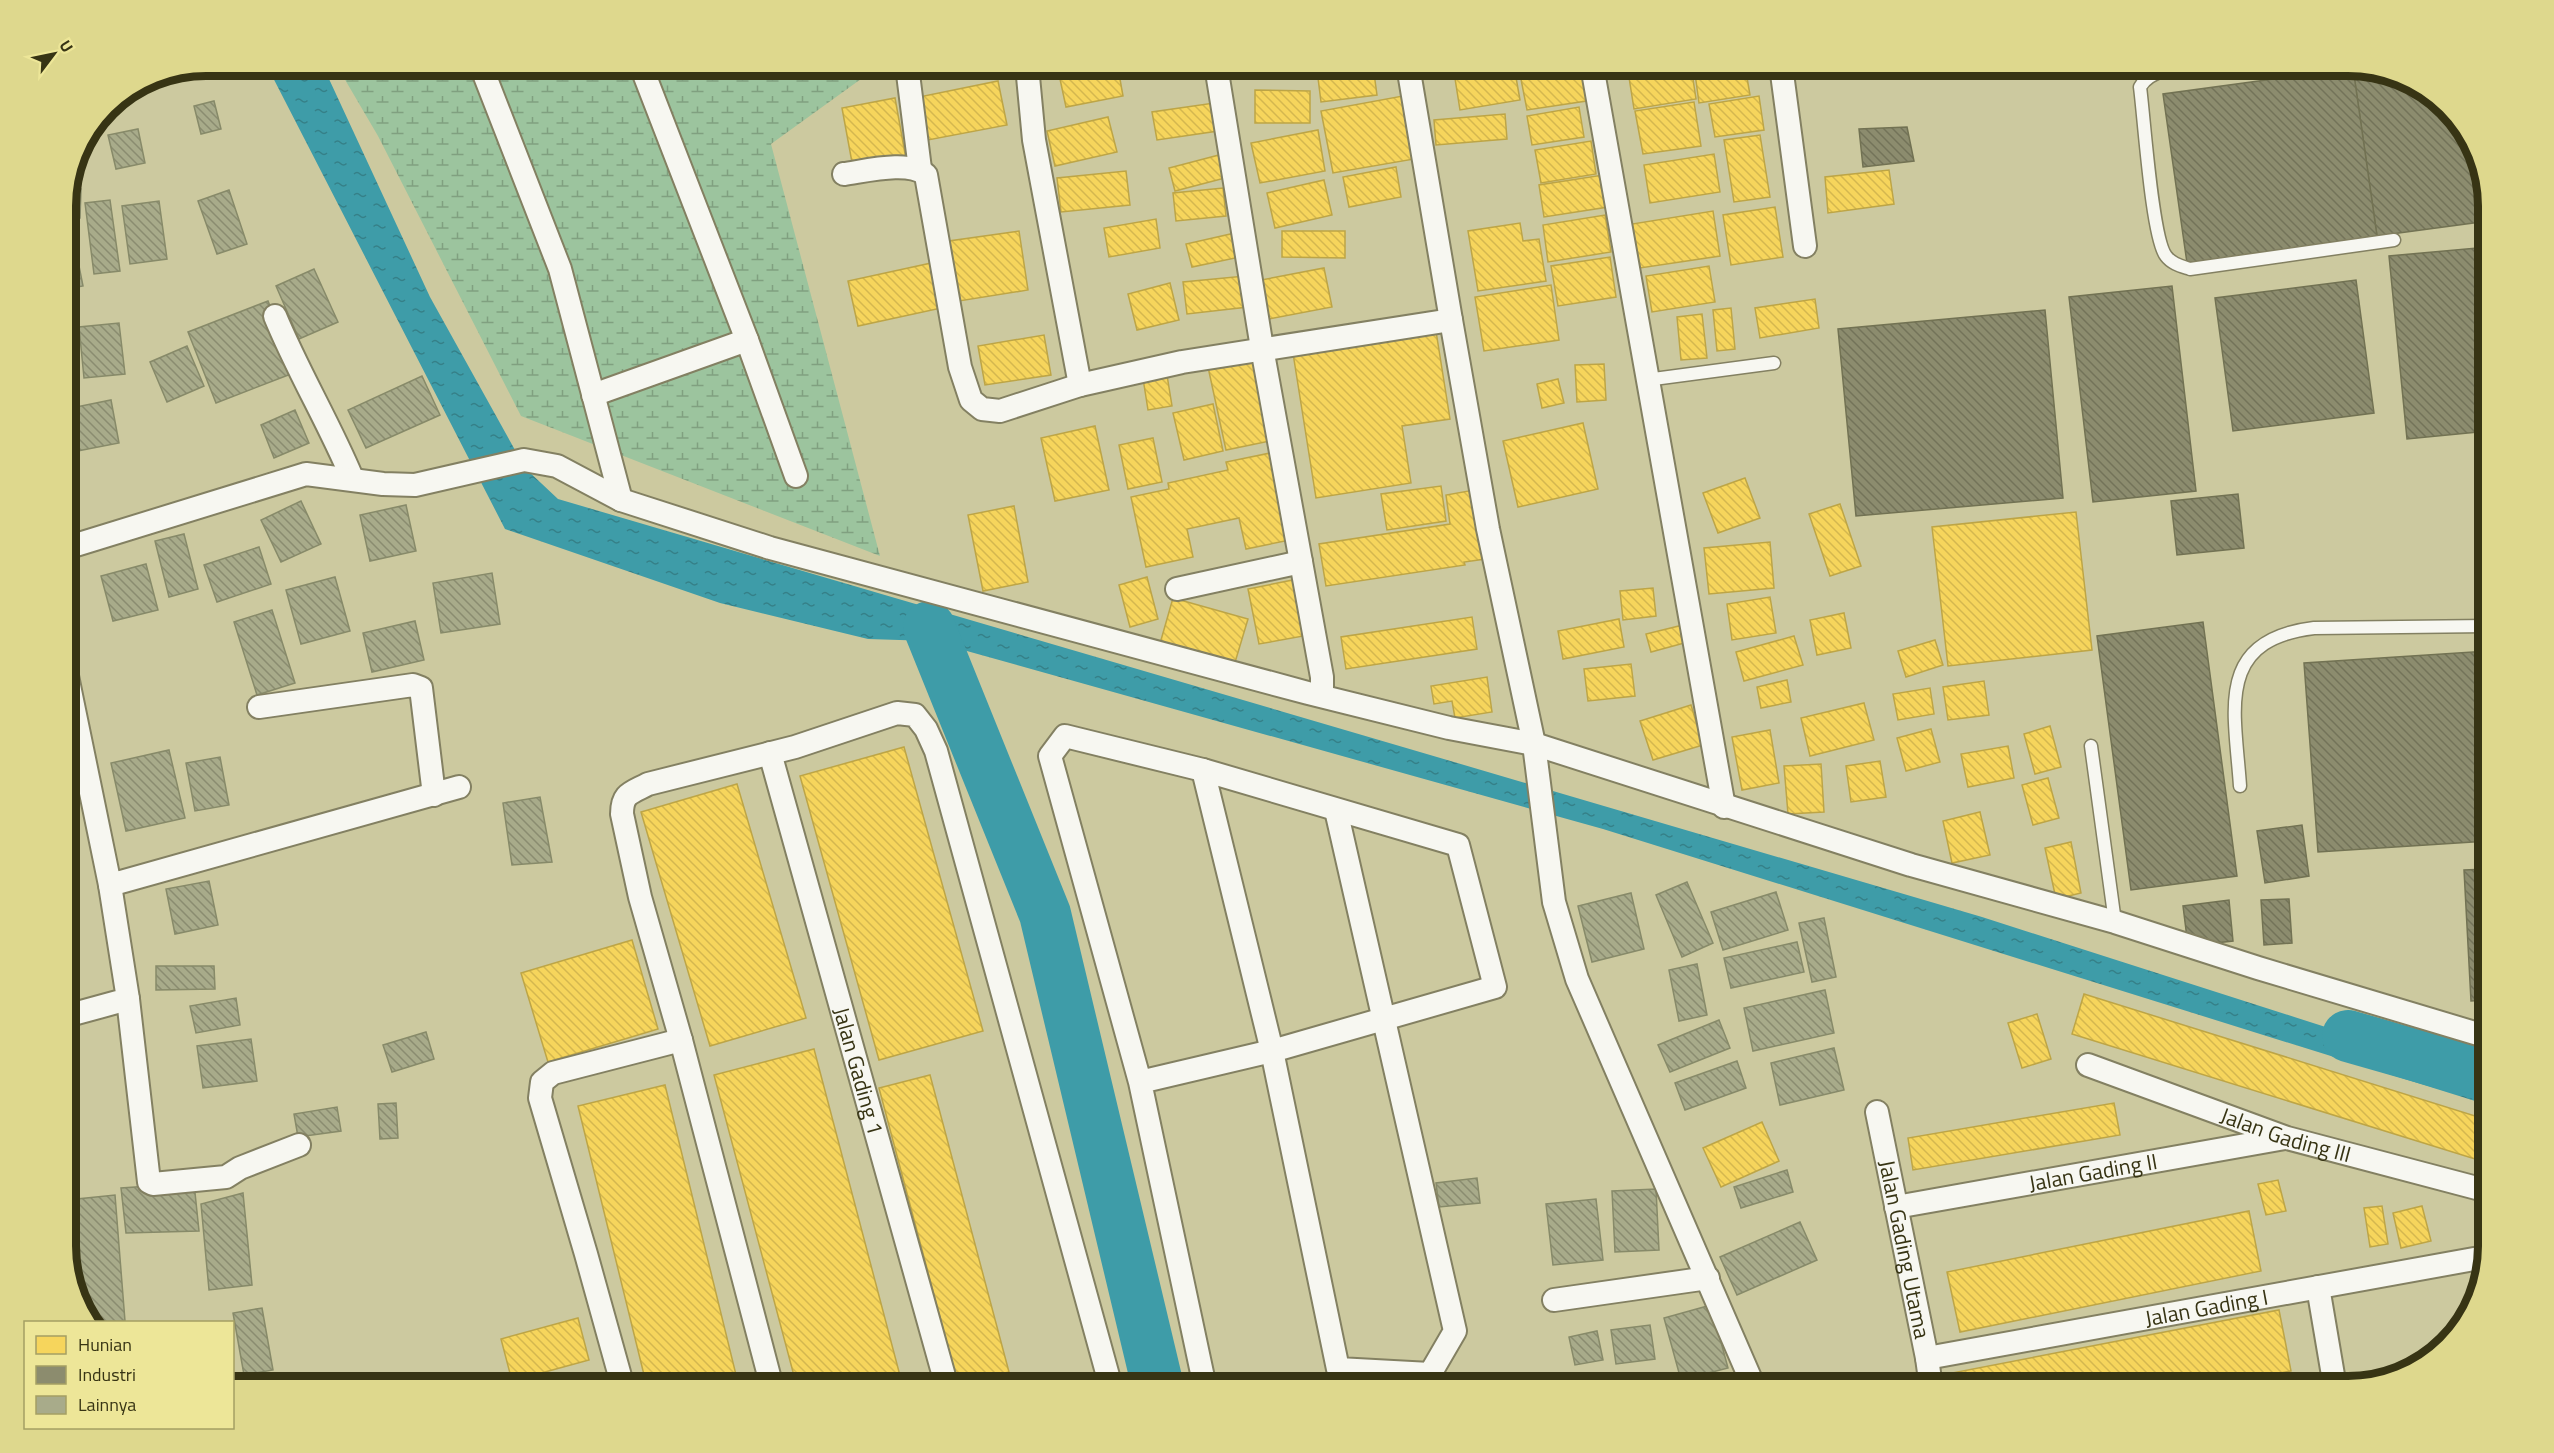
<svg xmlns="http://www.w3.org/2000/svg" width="2554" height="1453" viewBox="0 0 2554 1453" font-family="'Titillium Web',sans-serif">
<defs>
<pattern id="wetland-marsh" width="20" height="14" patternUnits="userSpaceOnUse" patternTransform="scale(1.5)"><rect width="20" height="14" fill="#9cc49e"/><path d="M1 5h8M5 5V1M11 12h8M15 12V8" fill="none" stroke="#80a080"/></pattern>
<pattern id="water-ripples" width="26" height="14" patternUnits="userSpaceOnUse" patternTransform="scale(1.5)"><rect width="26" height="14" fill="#3e9ca8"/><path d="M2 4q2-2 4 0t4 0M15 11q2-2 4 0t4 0" fill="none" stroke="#358088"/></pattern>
<pattern id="homes-back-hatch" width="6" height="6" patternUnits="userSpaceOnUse" patternTransform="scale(1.5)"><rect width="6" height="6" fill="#f6d55c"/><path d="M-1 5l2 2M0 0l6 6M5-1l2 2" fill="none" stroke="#d4b74f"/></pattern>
<pattern id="industry-back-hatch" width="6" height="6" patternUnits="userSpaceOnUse" patternTransform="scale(1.5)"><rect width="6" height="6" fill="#8c8c6e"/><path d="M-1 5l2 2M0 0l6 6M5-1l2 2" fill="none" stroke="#737359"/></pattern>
<pattern id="building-back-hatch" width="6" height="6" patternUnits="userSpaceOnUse" patternTransform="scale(1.5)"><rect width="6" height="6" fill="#a8ab8a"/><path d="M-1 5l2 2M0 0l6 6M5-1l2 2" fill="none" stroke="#8a8c70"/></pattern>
</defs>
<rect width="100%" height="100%" fill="#ccc99f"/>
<!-- wetland -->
<path fill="url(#wetland-marsh)" d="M337 66H879L771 144 880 556 521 416 378 136Z"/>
<!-- water -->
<path fill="url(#water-ripples)" d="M267 66H323L430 297 525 468 558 499 1982 917 2488 1079V1105L1603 829 931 641 868 639 720 603 505 529Z"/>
<!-- homes -->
<g fill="url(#homes-back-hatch)" stroke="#bda546" stroke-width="1.5">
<path d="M1348 66H1373L1377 95 1321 102 1317 70Z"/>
<path d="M1453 66H1514L1520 100 1460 110Z"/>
<path d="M1570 66H1588L1593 100 1527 110 1520 74Z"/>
<path d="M1661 66H1691L1696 99 1634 109 1628 71Z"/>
<path d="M1694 66H1745L1750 95 1699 103Z"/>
<path d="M1118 68 1123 96 1066 107 1060 79Z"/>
<path d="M998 81 1007 125 928 140 919 97Z"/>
<path d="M1255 90 1310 91V123H1255Z"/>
<path d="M1408 95 1420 158 1333 173 1321 111Z"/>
<path d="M1759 96 1764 130 1715 137 1709 104Z"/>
<path d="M895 98 906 159 853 168 842 108Z"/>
<path d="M1694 102 1701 146 1643 154 1635 111Z"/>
<path d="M1214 103 1218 131 1157 140 1152 112Z"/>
<path d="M1579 107 1584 137 1532 145 1527 116Z"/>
<path d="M1505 114 1507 139 1436 145 1434 120Z"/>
<path d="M1108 117 1117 152 1055 166 1047 131Z"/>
<path d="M1318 130 1325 171 1260 183 1251 143Z"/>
<path d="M1760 135 1770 197 1734 202 1724 140Z"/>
<path d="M1591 141 1596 174 1541 183 1535 150Z"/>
<path d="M1714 154 1720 192 1650 203 1644 165Z"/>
<path d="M1219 155 1225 178 1175 191 1169 168Z"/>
<path d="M1396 167 1401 197 1349 207 1343 177Z"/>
<path d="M1889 170 1894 204 1828 213 1825 177Z"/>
<path d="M1126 171 1130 205 1061 212 1057 178Z"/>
<path d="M1603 175 1608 207 1544 217 1539 185Z"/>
<path d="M1324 180 1332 215 1275 228 1267 193Z"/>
<path d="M1223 188 1226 216 1176 221 1173 193Z"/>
<path d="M1775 207 1783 257 1731 265 1723 215Z"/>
<path d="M1713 211 1720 256 1640 268 1632 224Z"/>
<path d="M1605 215 1611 252 1548 262 1543 225Z"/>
<path d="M1156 219 1160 248 1109 257 1104 228Z"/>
<path d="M1520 223 1523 241 1539 239 1546 281 1478 291 1468 231Z"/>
<path d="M1019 231 1028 290 959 301 949 241Z"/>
<path d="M1282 231H1345V258L1282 257Z"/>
<path d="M1235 233 1240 257 1192 267 1186 244Z"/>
<path d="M1610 257 1616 297 1558 306 1551 266Z"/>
<path d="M936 262 946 307 858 326 848 281Z"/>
<path d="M1709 266 1715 302 1652 312 1646 276Z"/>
<path d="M1324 268 1332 307 1269 319 1261 280Z"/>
<path d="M1245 276 1248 307 1187 314 1183 282Z"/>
<path d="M1170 283 1179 320 1137 330 1128 294Z"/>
<path d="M1551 285 1559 340 1484 351 1475 297Z"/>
<path d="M1815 299 1819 328 1760 338 1755 308Z"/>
<path d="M1731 308 1735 349 1717 351 1713 310Z"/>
<path d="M1702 314 1707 358 1681 360 1677 317Z"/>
<path d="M1435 325 1450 419 1402 426 1411 483 1316 498 1292 347Z"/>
<path d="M1044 335 1051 375 985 385 978 346Z"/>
<path d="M1252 357 1270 441 1226 450 1208 367Z"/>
<path d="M1604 364 1606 400 1577 402 1575 365Z"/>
<path d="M1166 369 1172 406 1148 410 1142 372Z"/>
<path d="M1558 379 1564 403 1542 408 1537 384Z"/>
<path d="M1213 404 1223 451 1184 460 1173 413Z"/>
<path d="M1583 423 1598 489 1518 507 1503 441Z"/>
<path d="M1095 426 1109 490 1055 501 1041 438Z"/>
<path d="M1153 438 1162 482 1128 489 1119 445Z"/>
<path d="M1275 452 1295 539 1246 549 1239 518 1187 529 1193 557 1146 567 1131 497 1169 489 1168 483 1228 470 1226 462Z"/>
<path d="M1745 478 1760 518 1718 533 1703 493Z"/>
<path d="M1441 486 1446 521 1387 530 1381 494Z"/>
<path d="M1474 490 1485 559 1464 562 1465 565 1326 586 1319 544 1450 524 1446 495Z"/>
<path d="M1840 504 1861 566 1830 576 1809 514Z"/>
<path d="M1014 506 1028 582 983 591 968 515Z"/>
<path d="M2076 512 2092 650 1948 666 1932 527Z"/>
<path d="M1770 542 1774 588 1709 594 1704 548Z"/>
<path d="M1147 577 1158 619 1130 627 1119 585Z"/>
<path d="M1298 579 1309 635 1259 644 1248 589Z"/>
<path d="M1653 588 1656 616 1623 620 1620 591Z"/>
<path d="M1770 597 1776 633 1732 640 1727 604Z"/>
<path d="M1173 598 1248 619 1233 669 1159 647Z"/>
<path d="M1844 613 1851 648 1817 655 1810 620Z"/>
<path d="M1472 617 1477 649 1346 669 1341 637Z"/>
<path d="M1619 619 1624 647 1563 659 1558 631Z"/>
<path d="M1683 625 1688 642 1651 652 1646 634Z"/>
<path d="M1794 636 1803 665 1744 681 1736 652Z"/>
<path d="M1935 640 1943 665 1906 677 1898 651Z"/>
<path d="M1631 664 1635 696 1588 701 1584 669Z"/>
<path d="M1487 677 1492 712 1455 718 1452 701 1434 704 1431 686Z"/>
<path d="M1787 680 1791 702 1761 708 1757 687Z"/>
<path d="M1984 681 1989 715 1948 720 1943 687Z"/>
<path d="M1930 688 1934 714 1898 720 1893 694Z"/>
<path d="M1864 703 1874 740 1810 756 1801 718Z"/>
<path d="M1691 705 1703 745 1653 760 1640 721Z"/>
<path d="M2050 726 2061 767 2035 774 2024 734Z"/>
<path d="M1931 729 1940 762 1906 771 1897 738Z"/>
<path d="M1770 730 1779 783 1742 790 1732 737Z"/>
<path d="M2008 746 2014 778 1968 787 1961 754Z"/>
<path d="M904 747 983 1031 879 1060 800 776Z"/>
<path d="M1880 761 1886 797 1851 802 1846 766Z"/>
<path d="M1821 764 1824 812 1788 814 1784 766Z"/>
<path d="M2048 778 2059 818 2033 825 2022 785Z"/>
<path d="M737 784 806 1018 710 1046 641 812Z"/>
<path d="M1980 812 1990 855 1952 863 1943 821Z"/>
<path d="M2071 842 2081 893 2056 899 2045 848Z"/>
<path d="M632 940 658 1029 548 1062 521 973Z"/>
<path d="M2084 994 2488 1120V1163L2072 1034Z"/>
<path d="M2037 1014 2051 1059 2022 1068 2008 1023Z"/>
<path d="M814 1049 903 1387H797L714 1075Z"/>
<path d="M930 1075 1009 1372 958 1385 879 1088Z"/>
<path d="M665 1085 739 1387H647L578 1106Z"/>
<path d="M2114 1103 2120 1135 1913 1170 1908 1138Z"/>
<path d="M1762 1122 1779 1161 1721 1187 1703 1148Z"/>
<path d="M2278 1180 2286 1211 2266 1215 2258 1184Z"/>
<path d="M2382 1206 2388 1244 2370 1247 2364 1208Z"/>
<path d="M2422 1206 2431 1241 2401 1248 2393 1213Z"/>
<path d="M2249 1211 2261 1271 1960 1332 1947 1272Z"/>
<path d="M2279 1310 2291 1371 2206 1387H1955L1952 1373Z"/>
<path d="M578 1318 589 1360 512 1381 501 1339Z"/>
<path d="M2395 1371V1374L2373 1380 2372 1374Z"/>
<path d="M2368 1376 2369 1381 2348 1387H2336L2335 1381Z"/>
<path d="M2293 1378 2294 1387H2245Z"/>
</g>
<!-- industry -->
<g fill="url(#industry-back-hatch)" stroke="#727253" stroke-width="1.5">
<path d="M1922 66H1993L1922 73Z"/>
<path d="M2353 68 2417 85 2469 136 2488 198V221L2377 236Z"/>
<path d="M2353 68 2377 236 2187 263 2163 94Z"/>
<path d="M1907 127 1914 161 1863 167 1859 129Z"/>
<path d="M2488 247V431L2407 439 2389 256Z"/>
<path d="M2356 280 2374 413 2233 431 2215 298Z"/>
<path d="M2172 286 2196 491 2093 502 2069 297Z"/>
<path d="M2045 310 2063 498 1856 516 1838 329Z"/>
<path d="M2238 494 2244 548 2177 555 2171 501Z"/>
<path d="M2203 622 2237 876 2131 890 2097 636Z"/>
<path d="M2488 651V841L2318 852 2304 663Z"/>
<path d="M2302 825 2309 876 2265 883 2257 831Z"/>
<path d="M2488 869V1000L2471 1001 2464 870Z"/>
<path d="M2289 899 2292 943 2264 945 2261 900Z"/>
<path d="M2229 900 2233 941 2188 946 2183 906Z"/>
</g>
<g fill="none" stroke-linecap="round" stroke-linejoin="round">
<!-- river -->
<g stroke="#3e9ca8" stroke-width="52">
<path d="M929 627 1045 914 1158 1387"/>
<path d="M2348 1036 2488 1076"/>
</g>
</g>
<!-- building -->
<g fill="url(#building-back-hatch)" stroke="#878a69" stroke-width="1.5">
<path d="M214 101 221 129 201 134 194 106Z"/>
<path d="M138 129 145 163 116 169 108 135Z"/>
<path d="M69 189H81L80 218H66Z"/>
<path d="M229 190 247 244 217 254 198 201Z"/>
<path d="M110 200 120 271 94 274 85 203Z"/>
<path d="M159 201 167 259 130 264 122 206Z"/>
<path d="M75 246 83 286 66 289V248Z"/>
<path d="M314 269 338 322 299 339 276 286Z"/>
<path d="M268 301 296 372 216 403 188 332Z"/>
<path d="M119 323 125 374 84 378 79 327Z"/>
<path d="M66 334 72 377H66Z"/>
<path d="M187 346 204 386 167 402 150 362Z"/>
<path d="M422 376 440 415 366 448 348 410Z"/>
<path d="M111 400 119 443 67 453 66 409Z"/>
<path d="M295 410 309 443 274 458 261 425Z"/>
<path d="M301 501 321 544 281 562 261 520Z"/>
<path d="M406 505 416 551 370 561 360 515Z"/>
<path d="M184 534 198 589 169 597 155 541Z"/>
<path d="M259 547 271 584 217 602 204 565Z"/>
<path d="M146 564 158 610 113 621 101 576Z"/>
<path d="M492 573 500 624 441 633 433 583Z"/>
<path d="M335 577 350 631 301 644 286 590Z"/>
<path d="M272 610 295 683 257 695 234 622Z"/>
<path d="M415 621 424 660 372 672 363 633Z"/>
<path d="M169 750 185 818 126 831 111 763Z"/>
<path d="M220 757 229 805 195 811 186 763Z"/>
<path d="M540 797 552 862 512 865 503 803Z"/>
<path d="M209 881 218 925 175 934 166 889Z"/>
<path d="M1687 882 1713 943 1682 957 1656 895Z"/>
<path d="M1776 892 1788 930 1723 950 1711 912Z"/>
<path d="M1631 893 1644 949 1592 962 1578 906Z"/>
<path d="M1824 918 1836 977 1812 982 1799 923Z"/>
<path d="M1797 942 1804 972 1731 988 1724 958Z"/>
<path d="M1697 964 1707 1015 1679 1021 1669 970Z"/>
<path d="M156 966H214L215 989 156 990Z"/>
<path d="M1825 990 1834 1033 1753 1051 1744 1008Z"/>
<path d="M236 998 240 1025 196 1033 190 1006Z"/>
<path d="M1719 1020 1730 1048 1670 1072 1658 1045Z"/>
<path d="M426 1032 434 1059 392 1072 383 1045Z"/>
<path d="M251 1039 257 1081 203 1088 197 1046Z"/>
<path d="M1834 1048 1844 1090 1780 1105 1771 1063Z"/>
<path d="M1737 1061 1746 1088 1685 1110 1675 1083Z"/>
<path d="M396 1103 398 1138 380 1139 378 1104Z"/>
<path d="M337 1107 341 1131 298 1137 294 1114Z"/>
<path d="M1787 1170 1793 1192 1741 1208 1734 1187Z"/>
<path d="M1477 1178 1480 1203 1439 1207 1436 1183Z"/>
<path d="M194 1183 199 1231 126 1233 121 1188Z"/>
<path d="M1656 1189 1659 1250 1615 1252 1612 1191Z"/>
<path d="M243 1193 252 1285 209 1290 201 1204Z"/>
<path d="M115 1195 125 1321 89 1322 81 1299 77 1199Z"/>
<path d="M1596 1199 1603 1260 1553 1265 1546 1204Z"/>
<path d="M1800 1222 1817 1260 1737 1295 1720 1257Z"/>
<path d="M1711 1305 1728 1368 1681 1380 1664 1318Z"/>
<path d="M262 1308 273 1370 244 1375 233 1313Z"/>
<path d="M1650 1325 1655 1359 1616 1364 1611 1330Z"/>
<path d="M1597 1331 1603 1360 1575 1365 1569 1337Z"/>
</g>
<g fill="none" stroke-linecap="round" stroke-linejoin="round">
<defs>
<g id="service">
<path d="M2211 66C2188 68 2153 65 2140 87 2144 116 2152 239 2166 256 2172 264 2181 266 2190 269L2394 240"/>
<path d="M1646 380 1774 363"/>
<path d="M2091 746 2115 922"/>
<path d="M2240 786C2235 711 2214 640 2314 628L2488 626"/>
</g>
<g id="minor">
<path d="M481 66 560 269 621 500"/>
<path d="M641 66 747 340 796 476"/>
<path d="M907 66 920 169"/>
<path d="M1027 66 1034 140 1080 385 1182 362 1451 320 1488 529 1534 744 1554 902 1577 979 1754 1387"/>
<path d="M1216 66 1262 348 1322 677V695"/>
<path d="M1408 66 1451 320"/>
<path d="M1592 66 1724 807"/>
<path d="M1781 66 1805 246"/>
<path d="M844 174C866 171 910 160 926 175L960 367 971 400 982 409 1000 411 1080 385"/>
<path d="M275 316C298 372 329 423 352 478"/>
<path d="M593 395 747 340"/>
<path d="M66 548 306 474 383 484 415 485 524 460 557 466 621 500 770 548 1308 693 1449 728 1534 744 1911 865 2115 922 2258 968 2488 1037"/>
<path d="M1177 589 1301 562"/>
<path d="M66 671 110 885 459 787"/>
<path d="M259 707 413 685 421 688 434 795"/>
<path id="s1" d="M770 753 947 1387"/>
<path d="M1203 770 1272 1051 1338 1369 1430 1374 1455 1331 1336 810"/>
<path d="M128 999 149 1182 153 1184 226 1177 240 1168 299 1145"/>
<path d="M66 1016 128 999 110 885"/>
<path id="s2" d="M2088 1065 2287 1138 2488 1191"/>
<path d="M1140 1082 1272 1051 1495 987 1458 845 1203 770 1065 736 1050 756 1140 1082 1205 1387"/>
<path id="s3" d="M1877 1112 1927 1358 1931 1387"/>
<path id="s4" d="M1896 1207 2285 1138"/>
<path d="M2318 1287 2335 1387"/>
<path d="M1554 1300 1708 1278"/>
<path id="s5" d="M1927 1358 2485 1257"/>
<path d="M623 1387 586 1254 540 1098 542 1082 553 1073 681 1040"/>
<path d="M772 1387 681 1040 640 897 622 814C622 793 631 793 648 784L795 747 897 713 915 715 926 729 936 751 1111 1387"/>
</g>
</defs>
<!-- service casing -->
<use href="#service" stroke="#838062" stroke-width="15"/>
<!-- minor casing -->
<use href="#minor" stroke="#838062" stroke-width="26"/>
<!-- service -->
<use href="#service" stroke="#f7f7f1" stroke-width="12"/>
<!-- minor -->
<use href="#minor" stroke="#f7f7f1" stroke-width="22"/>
</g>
<g text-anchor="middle" stroke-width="6" stroke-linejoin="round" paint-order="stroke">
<!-- street labels -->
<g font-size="22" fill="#373414" stroke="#ede698">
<text dy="8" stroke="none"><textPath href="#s1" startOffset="330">Jalan Gading 1</textPath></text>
<text dy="8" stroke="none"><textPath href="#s2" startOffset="210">Jalan Gading III</textPath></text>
<text dy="8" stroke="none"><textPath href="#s4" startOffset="200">Jalan Gading II</textPath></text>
<text dy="8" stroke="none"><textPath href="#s3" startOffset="140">Jalan Gading Utama</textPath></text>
<text dy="8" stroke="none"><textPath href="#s5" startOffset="284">Jalan Gading I</textPath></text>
</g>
</g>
<!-- crop -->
<path d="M0 0H2554V1453H0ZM206 76H2348A130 130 0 0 1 2478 206V1246A130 130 0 0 1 2348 1376H206A130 130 0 0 1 76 1246V206A130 130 0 0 1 206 76Z" fill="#ded88d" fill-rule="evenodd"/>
<path fill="none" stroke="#373414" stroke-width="8" d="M206 76H2348A130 130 0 0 1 2478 206V1246A130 130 0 0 1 2348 1376H206A130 130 0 0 1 76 1246V206A130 130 0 0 1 206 76Z"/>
<!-- legend -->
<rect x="24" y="1321" width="210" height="108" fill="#ede698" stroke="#a49f63" stroke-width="1.5"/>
<rect x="36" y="1336" width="30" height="18" fill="#f6d55c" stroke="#a49f63" stroke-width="1.5"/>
<text x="78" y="1351" font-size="18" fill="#373414">Hunian</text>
<rect x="36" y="1366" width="30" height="18" fill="#8c8c6e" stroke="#a49f63" stroke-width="1.5"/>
<text x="78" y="1381" font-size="18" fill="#373414">Industri</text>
<rect x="36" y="1396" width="30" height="18" fill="#a8ab8a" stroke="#a49f63" stroke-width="1.5"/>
<text x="78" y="1411" font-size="18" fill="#373414">Lainnya</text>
<!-- north arrow -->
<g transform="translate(54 54) rotate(58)" stroke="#ede698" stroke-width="4.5" paint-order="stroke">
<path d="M0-4.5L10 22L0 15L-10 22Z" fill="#373414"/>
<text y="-9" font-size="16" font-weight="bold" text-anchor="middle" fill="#373414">U</text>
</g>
</svg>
